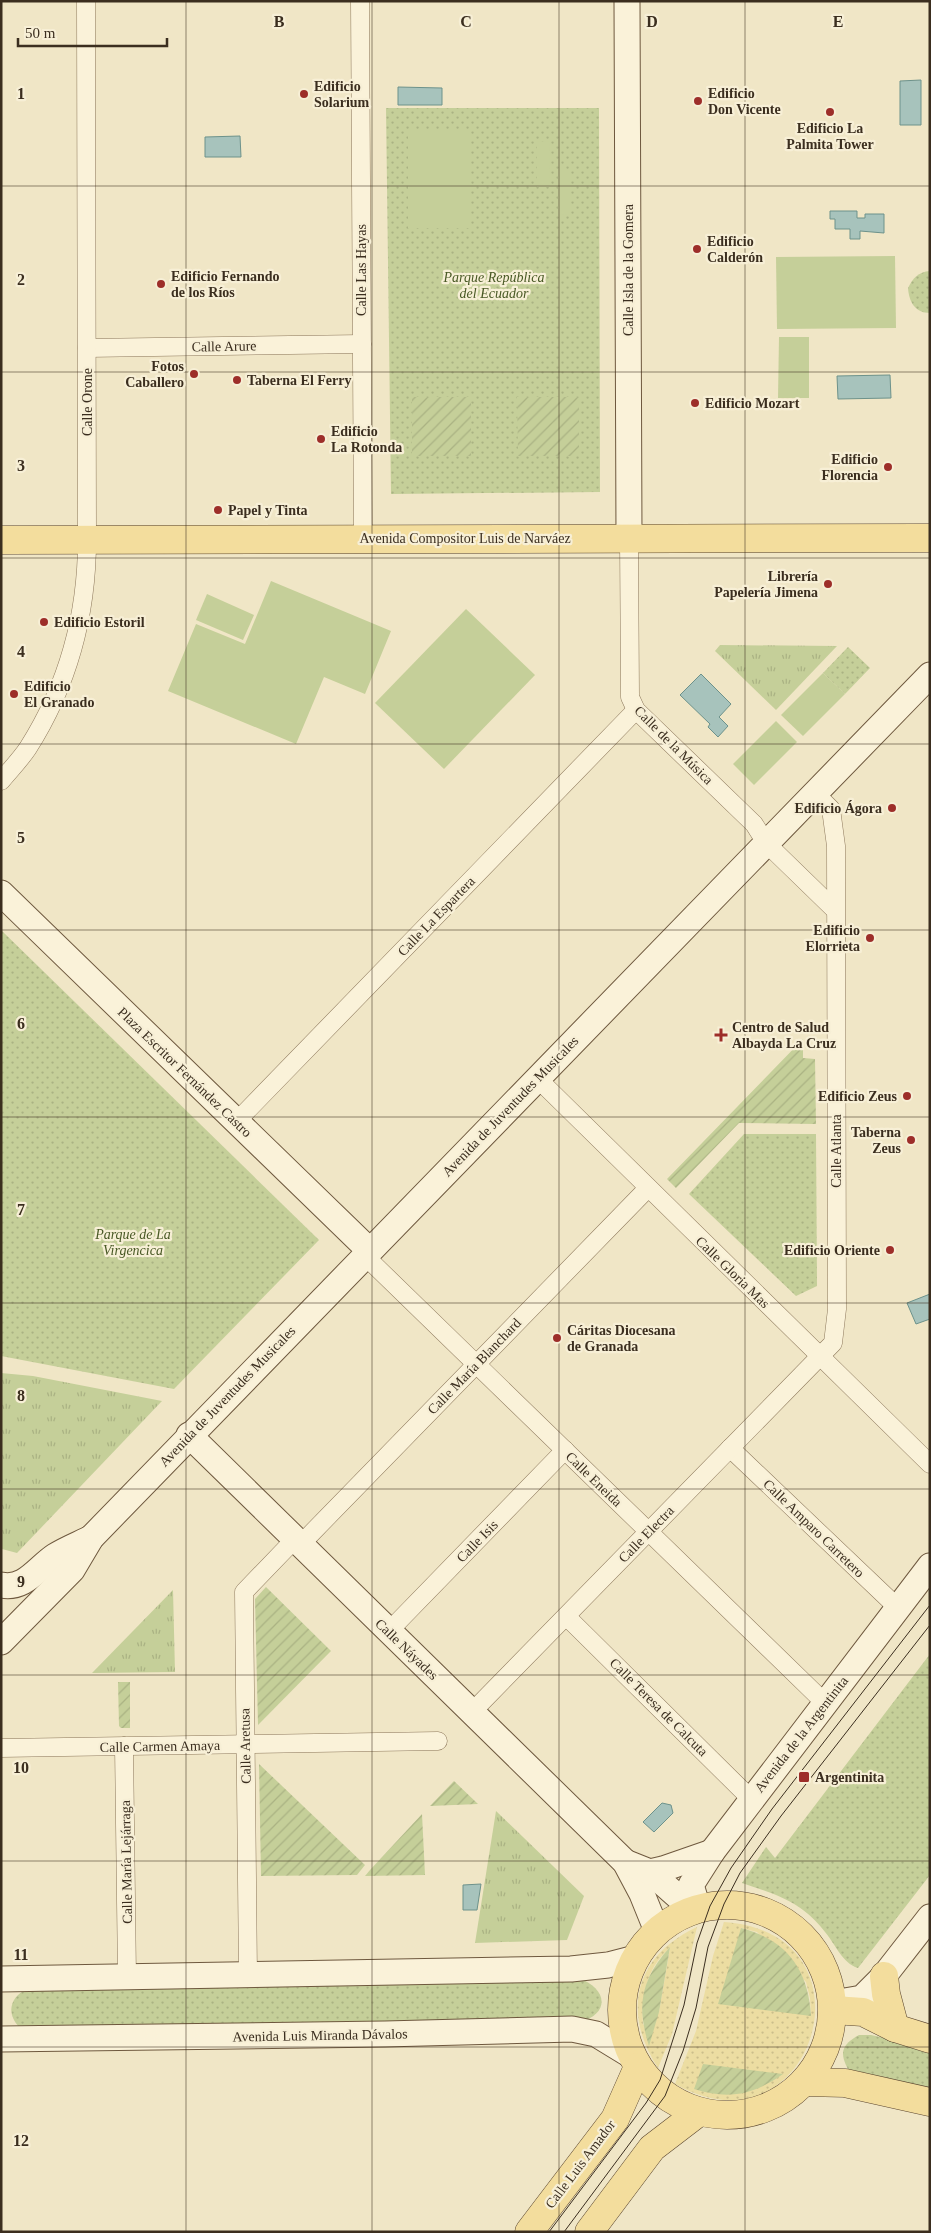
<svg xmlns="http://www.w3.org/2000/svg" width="931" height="2233" viewBox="0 0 931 2233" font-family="'Times New Roman',serif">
<defs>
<pattern id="grass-tufts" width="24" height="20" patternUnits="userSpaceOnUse" patternTransform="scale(1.25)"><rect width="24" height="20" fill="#c5cf99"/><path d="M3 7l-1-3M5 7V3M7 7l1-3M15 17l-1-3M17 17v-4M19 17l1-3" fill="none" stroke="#aab283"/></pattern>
<pattern id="sand-dots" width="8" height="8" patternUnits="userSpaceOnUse" patternTransform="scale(1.25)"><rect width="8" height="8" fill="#ecdda2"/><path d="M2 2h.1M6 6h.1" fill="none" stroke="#cbbe8b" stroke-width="1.8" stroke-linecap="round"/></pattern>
<pattern id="park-dots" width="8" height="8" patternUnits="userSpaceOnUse" patternTransform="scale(1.25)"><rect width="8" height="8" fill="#c5cf99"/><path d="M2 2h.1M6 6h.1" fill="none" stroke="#aab283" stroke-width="1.8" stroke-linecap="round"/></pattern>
<pattern id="garden-furrows" width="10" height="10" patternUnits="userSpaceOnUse" patternTransform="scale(1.25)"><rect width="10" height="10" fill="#c5cf99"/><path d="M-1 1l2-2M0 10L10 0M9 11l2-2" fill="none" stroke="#aab283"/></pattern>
</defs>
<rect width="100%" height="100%" fill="#f0e6c6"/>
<!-- grass -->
<g fill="url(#grass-tufts)">
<path d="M720 645 837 646 776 710 715 651Z"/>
<path d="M1 1373 33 1376 162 1401 17 1553 2 1549 1 1547Z"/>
<path d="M173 1590 175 1672 92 1673Z"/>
<path d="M496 1811 584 1896 567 1940 475 1943Z"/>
</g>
<!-- sand -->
<g fill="url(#sand-dots)" fill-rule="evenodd">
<path d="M724 1922C883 1933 813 2162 675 2084L696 2031 713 1956ZM741 1928 757 1932 806 1982 810 1998 811 2016Z"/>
<path d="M697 1927 672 2034 658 2068C621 2011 635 1956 697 1927ZM670 1948 659 2012 643 2025C641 1996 647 1967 670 1948Z"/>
</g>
<!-- park -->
<g fill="url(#park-dots)">
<path d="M386 108H599L600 492 391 494Z"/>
<path d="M930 271V313C915 313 909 302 908 288 913 278 918 272 930 271Z"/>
<path d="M848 647 870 668 845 694 823 673Z"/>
<path d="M1 930 319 1240 174 1389 1 1356Z"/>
<path d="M744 1134H816L817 1286 796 1296 689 1194Z"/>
<path d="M930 1654V1875L858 1968C842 1963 836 1945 825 1932 819 1924 811 1916 803 1910 786 1897 763 1890 742 1883L766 1847 775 1858Z"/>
<path d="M578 1978C606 1987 612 2013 580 2022L19 2027C6 2013 10 1997 27 1989Z"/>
<path d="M859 2035H871L930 2048V2092L849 2071C839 2053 841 2045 859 2035Z"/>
</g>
<!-- garden -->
<g fill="url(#garden-furrows)">
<rect x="412" y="397" width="59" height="59"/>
<path d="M517 397H579V456H518Z"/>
<path d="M803 1039V1058L815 1059 816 1124 739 1123 676 1188 667 1179Z"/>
<path d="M266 1587 331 1651 258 1725 255 1599Z"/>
<path d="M118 1682H130V1728H121L119 1726Z"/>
<path d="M259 1764 365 1865 357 1875 261 1876Z"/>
<path d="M454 1781 478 1804 430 1806Z"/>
<path d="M422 1814 425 1875 365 1876 370 1870Z"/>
<path d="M741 1928C787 1940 808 1969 811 2016L718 2004Z"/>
<path d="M670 1947 659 2012 649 2046C636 2005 641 1979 670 1947Z"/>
<path d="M703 2064 783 2074C753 2095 729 2100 694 2089Z"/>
</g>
<!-- pitch -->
<g fill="#c5cf99">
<rect x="408" y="130" width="61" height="98"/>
<path d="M537 141 550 142 549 187H537Z"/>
<path d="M558 170H571V215L558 214Z"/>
<path d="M895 256 896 328 777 329 776 257Z"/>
<path d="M779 337H809V398H778Z"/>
<path d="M271 581 391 631 365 694 324 677 296 744 168 691 196 624 245 644Z"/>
<path d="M207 594 254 615 243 640 196 620Z"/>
<path d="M466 609 535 675 444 769 375 703Z"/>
<path d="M823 673 845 694 803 736 781 715Z"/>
<path d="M776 721 797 742 754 785 733 764Z"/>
</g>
<!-- water -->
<g fill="#a7c3bc" stroke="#6d928b">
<path d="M921 80V125H900V81Z"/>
<path d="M398 87 442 88V105H398Z"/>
<path d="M240 136 241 157H205V137Z"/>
<path d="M830 211H857V218H865V214H884V233L860 231V239H850V229H835V219H830Z"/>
<path d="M890 375 891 398 838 399 837 376Z"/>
<path d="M701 674 731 704 719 717 728 726 718 737 708 727 710 724 680 695Z"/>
<path d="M930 1294V1319L916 1324 907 1303Z"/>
<path d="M662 1803 671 1805 673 1813 654 1832 643 1822Z"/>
<path d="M481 1884 477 1910H463V1885Z"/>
</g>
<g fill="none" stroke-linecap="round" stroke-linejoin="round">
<defs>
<g id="street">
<path d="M360 1 363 538"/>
<path d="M87 348 362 344"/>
<path d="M629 538 630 697 636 710 754 824 766 843 835 910"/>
<path d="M1 781C10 770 20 760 28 748 68 685 87 614 87 540L86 1"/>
<path d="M538 1079 930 1464"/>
<path d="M236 1122 636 710"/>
<path d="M364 1255 825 1703"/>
<path d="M730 1448 898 1608"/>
<path d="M301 1544 648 1188"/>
<path d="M566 1616 751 1799"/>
<path d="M389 1631 565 1450"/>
<path d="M472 1712 833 1343 837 1309 836 846 831 809 815 793"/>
<path d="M124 1746 127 1977"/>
<path d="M1 1748 438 1741"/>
<path d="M248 1975 244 1592 295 1539"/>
</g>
<g id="secondary">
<path d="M627 1 629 538"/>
<path d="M1 893 369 1250"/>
<path d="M189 1435 625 1862 642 1894 657 1931"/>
<path d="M1 1585C25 1590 37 1568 55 1556 66 1549 79 1544 91 1538"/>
<path d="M1 1642 72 1570 91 1538 930 675"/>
<path d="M625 1862 650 1872 693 1910"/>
<path d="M650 1872 663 1869 712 1852"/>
<path d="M698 1908 691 1885 712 1852 930 1566"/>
<path d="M1 1979 571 1969 608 1965 635 1958"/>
<path d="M833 2003 862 1998 884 1976 930 1917"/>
<path d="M1 2039 385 2034 572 2029 596 2034 632 2056"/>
</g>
<g id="primary">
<path d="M1 540 930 538"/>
<circle cx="727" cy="2010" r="105"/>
<path d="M884 1976 886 1994 895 2028"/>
<path d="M833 2010 863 2012 895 2028 930 2039"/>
<path d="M805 2082 845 2083 930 2102"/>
<path d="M529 2232 615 2119 638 2067"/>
<path d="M589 2232 652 2148 699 2112"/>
</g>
</defs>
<!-- street casing -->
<use href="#street" stroke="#8c775b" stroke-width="19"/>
<!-- secondary casing -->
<use href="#secondary" stroke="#6e583e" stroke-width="27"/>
<!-- primary casing -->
<use href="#primary" stroke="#5a452f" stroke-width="29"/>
<!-- street -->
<use href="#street" stroke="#faf2d9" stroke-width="18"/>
<!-- secondary -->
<use href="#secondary" stroke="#faf2d9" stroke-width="25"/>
<!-- primary -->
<use href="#primary" stroke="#f3dd9d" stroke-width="28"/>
<!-- tram -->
<g stroke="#3b2e1f" stroke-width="1">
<path d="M549 2232 646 2103 660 2080 684 2005 697 1943 710 1906 731 1868 772 1809 930 1605"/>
<path d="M564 2232 665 2096 683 2051 696 2008 708 1947 724 1904 740 1873 781 1816 930 1625"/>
</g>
</g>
<!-- grid -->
<path fill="none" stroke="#3b2e1f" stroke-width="1" stroke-opacity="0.55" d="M186 1V2232M372 1V2232M559 1V2232M745 1V2232M1 186H930M1 372H930M1 558H930M1 744H930M1 930H930M1 1117H930M1 1303H930M1 1489H930M1 1675H930M1 1861H930M1 2047H930"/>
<!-- markers -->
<g fill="#9d2e29" stroke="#f7efd6" stroke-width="2">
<circle cx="304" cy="94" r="5"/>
<circle cx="698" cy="101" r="5"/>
<circle cx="830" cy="112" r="5"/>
<circle cx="697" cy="249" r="5"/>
<circle cx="161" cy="284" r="5"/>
<circle cx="194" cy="374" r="5"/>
<circle cx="237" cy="380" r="5"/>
<circle cx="695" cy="403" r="5"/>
<circle cx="321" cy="439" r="5"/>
<circle cx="888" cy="467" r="5"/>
<circle cx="218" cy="510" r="5"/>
<circle cx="828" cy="584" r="5"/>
<circle cx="44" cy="622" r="5"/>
<circle cx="14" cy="694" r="5"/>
<circle cx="892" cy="808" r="5"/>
<circle cx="870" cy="938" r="5"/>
<path d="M718.5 1027.5h5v5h5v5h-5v5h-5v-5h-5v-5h5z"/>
<circle cx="907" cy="1096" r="5"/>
<circle cx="911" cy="1140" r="5"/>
<circle cx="890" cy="1250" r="5"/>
<circle cx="557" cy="1338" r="5"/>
<rect x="798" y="1771" width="12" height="12" rx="2.5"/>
</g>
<g text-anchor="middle" stroke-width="4.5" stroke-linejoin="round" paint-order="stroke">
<!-- poi labels -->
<g font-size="14" font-weight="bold" fill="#3b2e1f" stroke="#f7efd6" text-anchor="start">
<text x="314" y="91">Edificio<tspan x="314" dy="16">Solarium</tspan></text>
<text x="708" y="98">Edificio<tspan x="708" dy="16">Don Vicente</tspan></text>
<text x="830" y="133" text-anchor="middle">Edificio La<tspan x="830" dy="16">Palmita Tower</tspan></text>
<text x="707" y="246">Edificio<tspan x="707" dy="16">Calderón</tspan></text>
<text x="171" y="281">Edificio Fernando<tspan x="171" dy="16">de los Ríos</tspan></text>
<text x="184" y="371" text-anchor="end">Fotos<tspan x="184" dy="16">Caballero</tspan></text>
<text x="247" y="385">Taberna El Ferry</text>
<text x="705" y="408">Edificio Mozart</text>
<text x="331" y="436">Edificio<tspan x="331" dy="16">La Rotonda</tspan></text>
<text x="878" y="464" text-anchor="end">Edificio<tspan x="878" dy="16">Florencia</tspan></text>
<text x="228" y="515">Papel y Tinta</text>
<text x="818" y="581" text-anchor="end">Librería<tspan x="818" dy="16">Papelería Jimena</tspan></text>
<text x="54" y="627">Edificio Estoril</text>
<text x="24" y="691">Edificio<tspan x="24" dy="16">El Granado</tspan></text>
<text x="882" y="813" text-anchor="end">Edificio Ágora</text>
<text x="860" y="935" text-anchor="end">Edificio<tspan x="860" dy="16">Elorrieta</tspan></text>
<text x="732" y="1032">Centro de Salud<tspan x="732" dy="16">Albayda La Cruz</tspan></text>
<text x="897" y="1101" text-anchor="end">Edificio Zeus</text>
<text x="901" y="1137" text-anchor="end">Taberna<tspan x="901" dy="16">Zeus</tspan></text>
<text x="880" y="1255" text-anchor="end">Edificio Oriente</text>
<text x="567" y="1335">Cáritas Diocesana<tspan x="567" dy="16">de Granada</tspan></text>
<text x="815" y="1782">Argentinita</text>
</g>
<!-- street labels -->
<g font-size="14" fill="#3b2e1f" stroke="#f7efd6">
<text transform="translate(361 270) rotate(-90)" y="5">Calle Las Hayas</text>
<text transform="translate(628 270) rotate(-90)" y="5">Calle Isla de la Gomera</text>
<text transform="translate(224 346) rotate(-1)" y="5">Calle Arure</text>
<text transform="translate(87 402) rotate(-90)" y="5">Calle Orone</text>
<text x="465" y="543">Avenida Compositor Luis de Narváez</text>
<text transform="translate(674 745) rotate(45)" y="5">Calle de la Música</text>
<text transform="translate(436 916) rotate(-46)" y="5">Calle La Espartera</text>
<text transform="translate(185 1072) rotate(44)" y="5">Plaza Escritor Fernández Castro</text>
<text transform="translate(510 1106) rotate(-46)" y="5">Avenida de Juventudes Musicales</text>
<text transform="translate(836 1151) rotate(-90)" y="5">Calle Atlanta</text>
<text transform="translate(733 1272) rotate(44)" y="5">Calle Gloria Mas</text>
<text transform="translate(474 1366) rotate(-46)" y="5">Calle María Blanchard</text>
<text transform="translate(227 1396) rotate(-46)" y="5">Avenida de Juventudes Musicales</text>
<text transform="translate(594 1479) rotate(44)" y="5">Calle Eneida</text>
<text transform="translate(814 1528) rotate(44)" y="5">Calle Amparo Carretero</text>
<text transform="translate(646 1534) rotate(-46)" y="5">Calle Electra</text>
<text transform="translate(477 1541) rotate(-46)" y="5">Calle Isis</text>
<text transform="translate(407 1649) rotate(44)" y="5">Calle Náyades</text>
<text transform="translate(659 1707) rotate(45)" y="5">Calle Teresa de Calcuta</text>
<text transform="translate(801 1734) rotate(-52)" y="5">Avenida de la Argentinita</text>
<text transform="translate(160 1746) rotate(-1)" y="5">Calle Carmen Amaya</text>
<text transform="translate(245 1746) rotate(-91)" y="5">Calle Aretusa</text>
<text transform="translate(126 1862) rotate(-91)" y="5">Calle María Lejárraga</text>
<text transform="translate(320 2035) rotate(-1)" y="5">Avenida Luis Miranda Dávalos</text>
<text transform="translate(580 2164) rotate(-53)" y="5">Calle Luis Amador</text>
</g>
<!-- park labels -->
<g font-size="14" font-style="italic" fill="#495925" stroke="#f7efd6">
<text x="494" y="282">Parque República<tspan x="494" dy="16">del Ecuador</tspan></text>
<text x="133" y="1239">Parque de La<tspan x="133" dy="16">Virgencica</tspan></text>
</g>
</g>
<g font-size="16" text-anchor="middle" font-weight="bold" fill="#3b2e1f" stroke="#f7efd6" stroke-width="4.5" stroke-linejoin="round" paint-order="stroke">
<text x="279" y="27">B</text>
<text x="466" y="27">C</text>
<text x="652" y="27">D</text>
<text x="838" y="27">E</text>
<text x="21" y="99">1</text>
<text x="21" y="285">2</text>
<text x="21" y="471">3</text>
<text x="21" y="657">4</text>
<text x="21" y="843">5</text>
<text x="21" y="1029">6</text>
<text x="21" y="1215">7</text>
<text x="21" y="1401">8</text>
<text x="21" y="1587">9</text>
<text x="21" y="1773">10</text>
<text x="21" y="1960">11</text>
<text x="21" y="2146">12</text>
</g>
<!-- border -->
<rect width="931" height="2233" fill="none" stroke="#3b2e1f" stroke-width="5"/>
<!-- scale -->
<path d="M18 38v8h149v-8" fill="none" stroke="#3b2e1f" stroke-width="2.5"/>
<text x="25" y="38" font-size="15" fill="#3b2e1f" stroke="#f7efd6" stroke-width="4" paint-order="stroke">50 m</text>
</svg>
